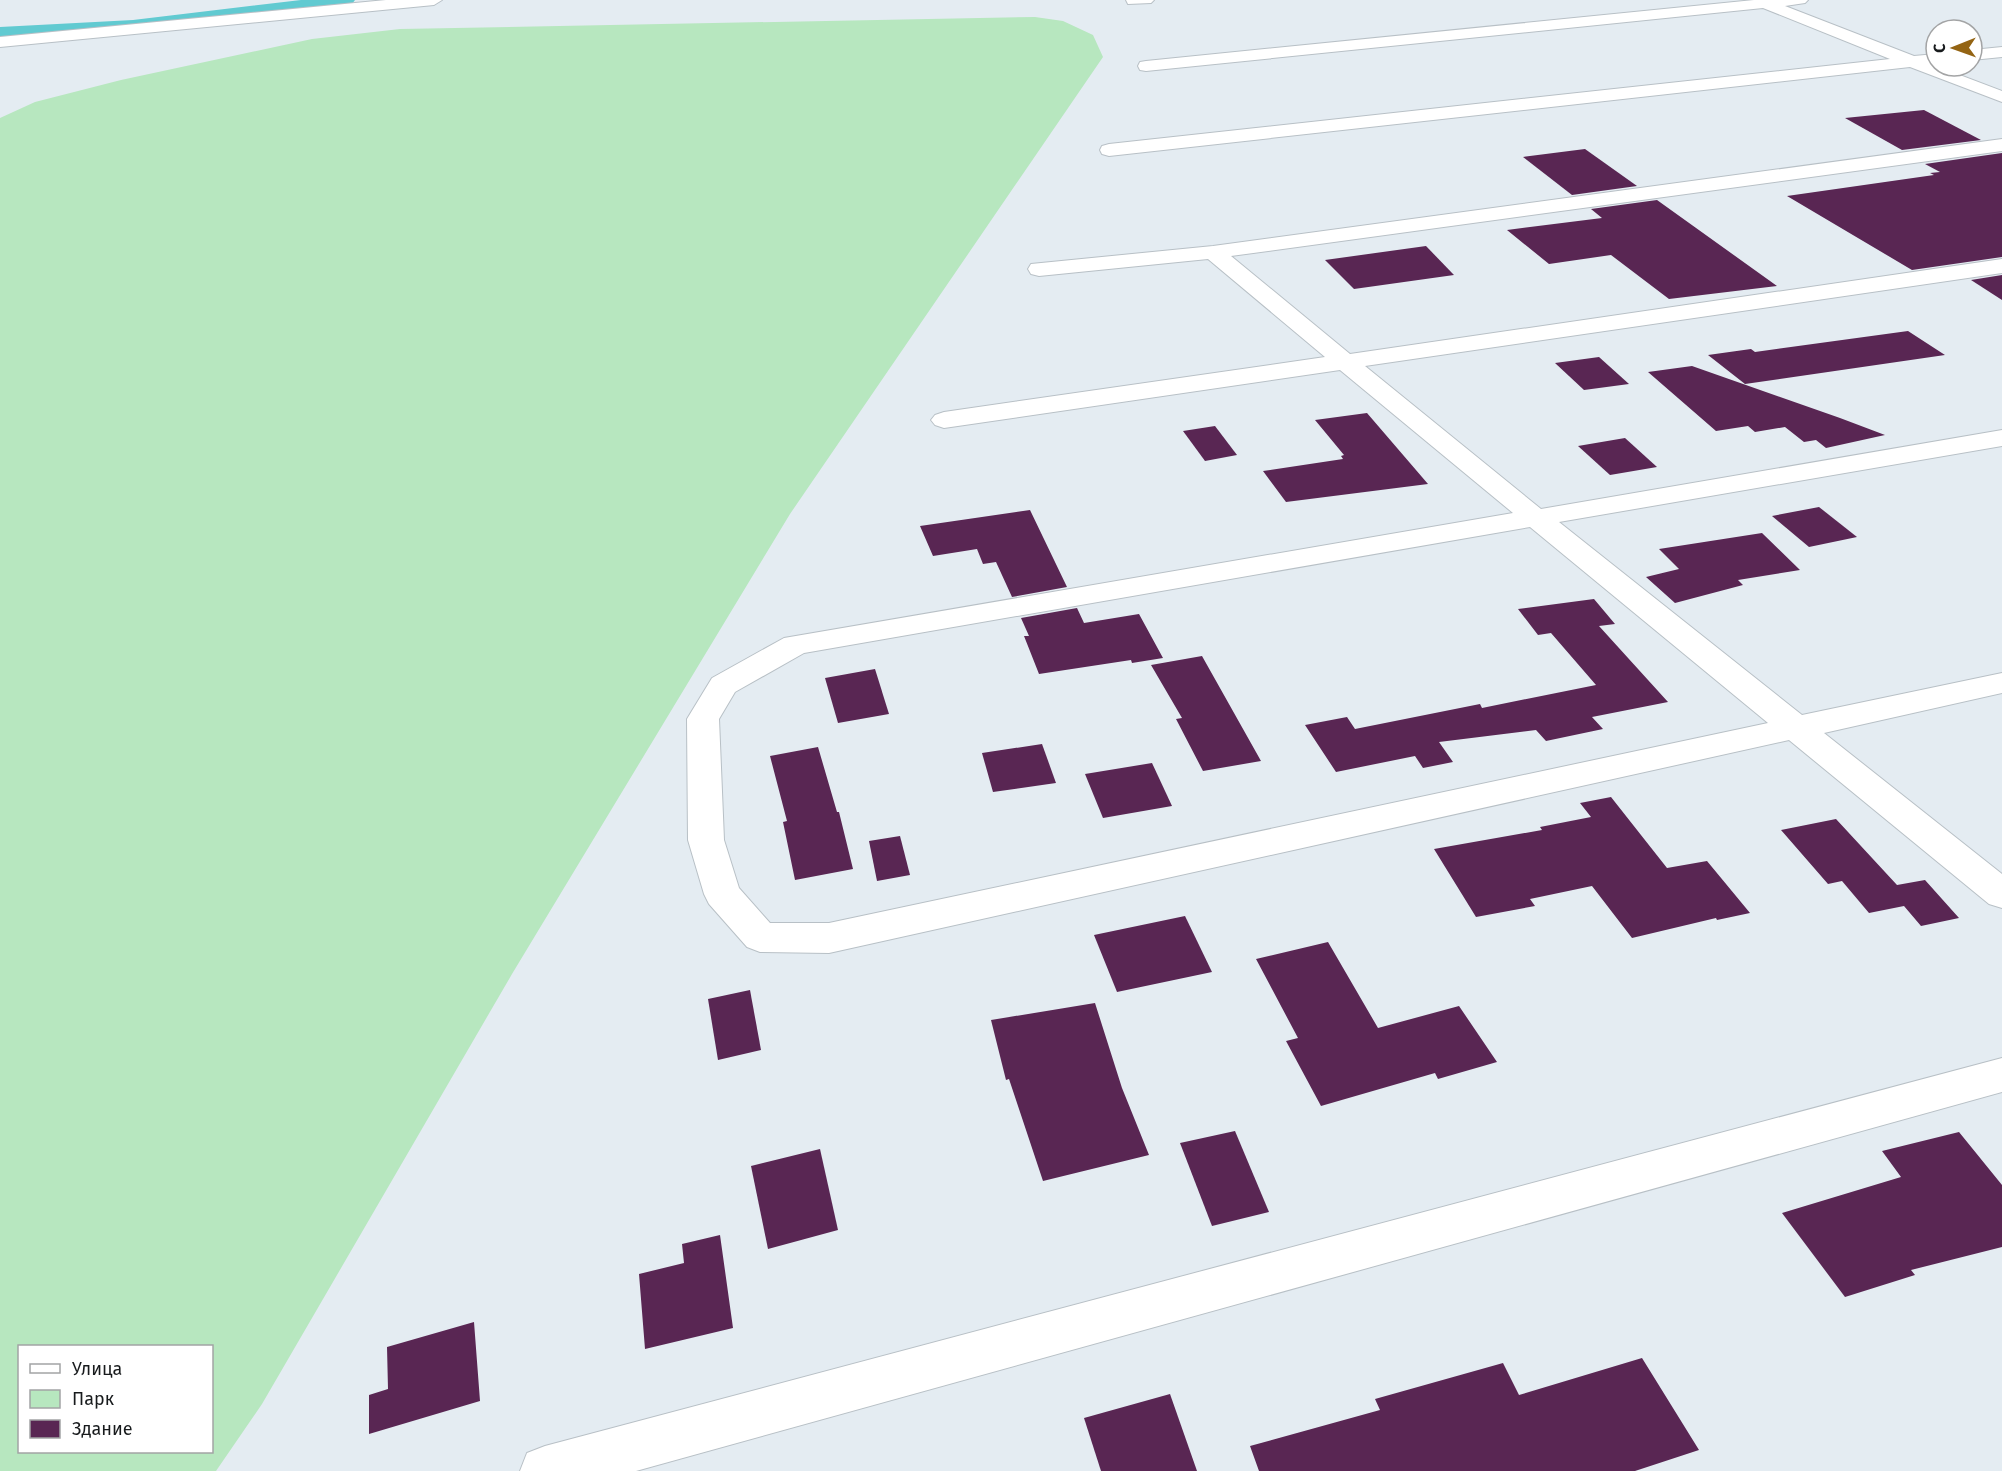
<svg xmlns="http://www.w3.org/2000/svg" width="2002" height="1471" viewBox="0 0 2002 1471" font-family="'Fira Sans',sans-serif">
<rect width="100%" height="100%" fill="#e4ecf2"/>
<!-- green -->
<path fill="#b7e7bf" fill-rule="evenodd" d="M1035 17 1063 21 1093 35 1103 57 790 514 512 974 262 1404 216 1471H0V118L35 102 121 80 312 39 400 29ZM20 1346H212V1452H20Z"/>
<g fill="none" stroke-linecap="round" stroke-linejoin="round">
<!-- canal -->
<path fill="#61cad1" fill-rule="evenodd" d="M301 0H355L352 4 346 5 133 30 0 39V27L133 20Z"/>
</g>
<!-- building -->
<g fill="#592653">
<path d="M1924 110 1981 140 1902 150 1845 118Z"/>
<path d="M1585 149 1637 186 1572 195 1523 157Z"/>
<path d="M2002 153V257L1912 270 1787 196 1934 175 1930 173 1940 172 1925 164Z"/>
<path d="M1657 200 1777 286 1669 299 1611 255 1549 264 1507 230 1602 218 1591 209Z"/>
<path d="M1426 246 1454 275 1354 289 1325 260Z"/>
<path d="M2002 275V300L1971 280Z"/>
<path d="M1908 331 1945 355 1745 384 1708 355 1751 349 1755 352Z"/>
<path d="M1599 357 1629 384 1584 390 1555 363Z"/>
<path d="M1692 366 1840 418 1885 435 1826 448 1816 440 1804 442 1785 427 1755 432 1748 426 1716 431 1648 372Z"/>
<path d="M1367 413 1428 484 1286 502 1263 471 1343 459 1341 456 1344 455 1315 420Z"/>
<path d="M1215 426 1237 455 1205 461 1183 431Z"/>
<path d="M1625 438 1657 467 1610 475 1578 446Z"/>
<path d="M1819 507 1857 537 1809 547 1772 516Z"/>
<path d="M1030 510 1067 587 1012 597 996 562 983 564 977 549 933 556 920 526Z"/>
<path d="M1762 533 1800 570 1738 580 1743 585 1675 603 1646 577 1679 569 1659 549Z"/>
<path d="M1594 599 1615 624 1599 626 1668 702 1592 717 1603 729 1546 741 1536 730 1439 742 1453 762 1423 768 1415 756 1336 772 1305 725 1347 717 1355 729 1480 704 1482 708 1596 685 1551 633 1538 635 1518 609Z"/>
<path d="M1077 608 1084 623 1139 614 1163 658 1132 663 1131 660 1039 674 1024 636H1029L1021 618Z"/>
<path d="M1202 656 1261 761 1203 771 1176 719 1182 718 1151 665Z"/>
<path d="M875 669 889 714 838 723 825 678Z"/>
<path d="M1042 744 1056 783 993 792 982 753Z"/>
<path d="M818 747 837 812H839L853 869 795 880 783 822 787 821 770 756Z"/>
<path d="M1152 763 1172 806 1103 818 1085 774Z"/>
<path d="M1611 797 1667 868 1707 861 1750 913 1717 920 1716 918 1632 938 1592 886 1530 899 1535 906 1476 917 1434 849 1542 830 1540 827 1591 817 1580 803Z"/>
<path d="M1836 819 1897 885 1925 880 1959 918 1921 926 1904 906 1869 913 1842 881 1828 884 1781 830Z"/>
<path d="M900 836 910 875 877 881 869 841Z"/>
<path d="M1185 916 1212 972 1117 992 1094 935Z"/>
<path d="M1328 942 1378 1028 1459 1006 1497 1062 1438 1079 1435 1073 1321 1106 1286 1041 1298 1038 1256 959Z"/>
<path d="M750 990 761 1050 718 1060 708 999Z"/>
<path d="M1095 1003 1122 1088 1149 1155 1043 1181 1009 1079 1006 1080 991 1020Z"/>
<path d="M1235 1131 1269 1212 1212 1226 1180 1143Z"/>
<path d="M1959 1132 2002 1185V1247L1911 1270 1915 1275 1845 1297 1782 1213 1901 1177 1882 1151Z"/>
<path d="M820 1149 838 1230 768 1249 751 1166Z"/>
<path d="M720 1235 733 1328 645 1349 639 1274 684 1263 682 1244Z"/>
<path d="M474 1322 480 1401 369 1434V1395L388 1389 387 1347Z"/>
<path d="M1642 1358 1699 1450 1635 1471H1259L1250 1446 1380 1410 1375 1399 1503 1363 1519 1395Z"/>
<path d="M1170 1394 1197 1471H1101L1084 1418Z"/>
</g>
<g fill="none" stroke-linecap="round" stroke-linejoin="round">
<defs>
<g id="minor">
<path d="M386 0H442L434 5 0 47V37Z"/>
<path d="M1126 0H1154L1151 3 1128 4Z"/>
<path d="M1754 0H1808L1805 3 1785 6 1914 56 1936 54V64H1934L1936 66 2002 91V102L1910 67 1109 156 1102 154 1100 150 1102 146 1109 144 1890 59 1763 8 1146 71 1140 70 1138 66 1140 62 1146 61Z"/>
<path d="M2002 47V57L1972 60V50Z"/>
<path d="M2002 139V151L1231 256 1350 354 2002 259V273L1365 366 1541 509 2002 430V446L1559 522 1802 715 2002 673V693L1824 733 2002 874V908L1989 904 1789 740 829 953 760 952 747 947 709 904 704 894 688 840 687 719 712 678 784 638 1513 513 1340 370 944 428 935 425 931 420 935 415 944 412 1325 357 1208 259 1039 276 1031 274 1028 269 1031 264 1213 246ZM1530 527 1768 723 829 923H770L739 888 724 840 719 719 735 692 804 653Z"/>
<path d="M2002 1058V1092L636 1471H520L527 1453 545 1446Z"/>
</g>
</defs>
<!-- minor casing -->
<use href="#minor" stroke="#b8c0c6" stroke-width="2"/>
<!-- minor -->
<use href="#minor" fill="#fff" fill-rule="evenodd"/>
</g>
<!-- legend -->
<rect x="18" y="1345" width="195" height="108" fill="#ffffff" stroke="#a3a4a5" stroke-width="1.5"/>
<rect x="30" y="1364" width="30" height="9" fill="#ffffff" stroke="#a3a4a5" stroke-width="1.5"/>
<text x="72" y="1375" font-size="18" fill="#181b1d">Улица</text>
<rect x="30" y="1390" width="30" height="18" fill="#b7e7bf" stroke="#a3a4a5" stroke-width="1.5"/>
<text x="72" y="1405" font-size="18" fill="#181b1d">Парк</text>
<rect x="30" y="1420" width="30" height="18" fill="#592653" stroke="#a3a4a5" stroke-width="1.5"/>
<text x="72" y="1435" font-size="18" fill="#181b1d">Здание</text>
<!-- north arrow -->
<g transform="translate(1954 48) rotate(269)"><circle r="28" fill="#ffffff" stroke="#a3a4a5" stroke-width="1.5"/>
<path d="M0-4.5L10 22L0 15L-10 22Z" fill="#946413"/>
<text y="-9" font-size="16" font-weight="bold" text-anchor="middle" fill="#181b1d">С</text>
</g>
</svg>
